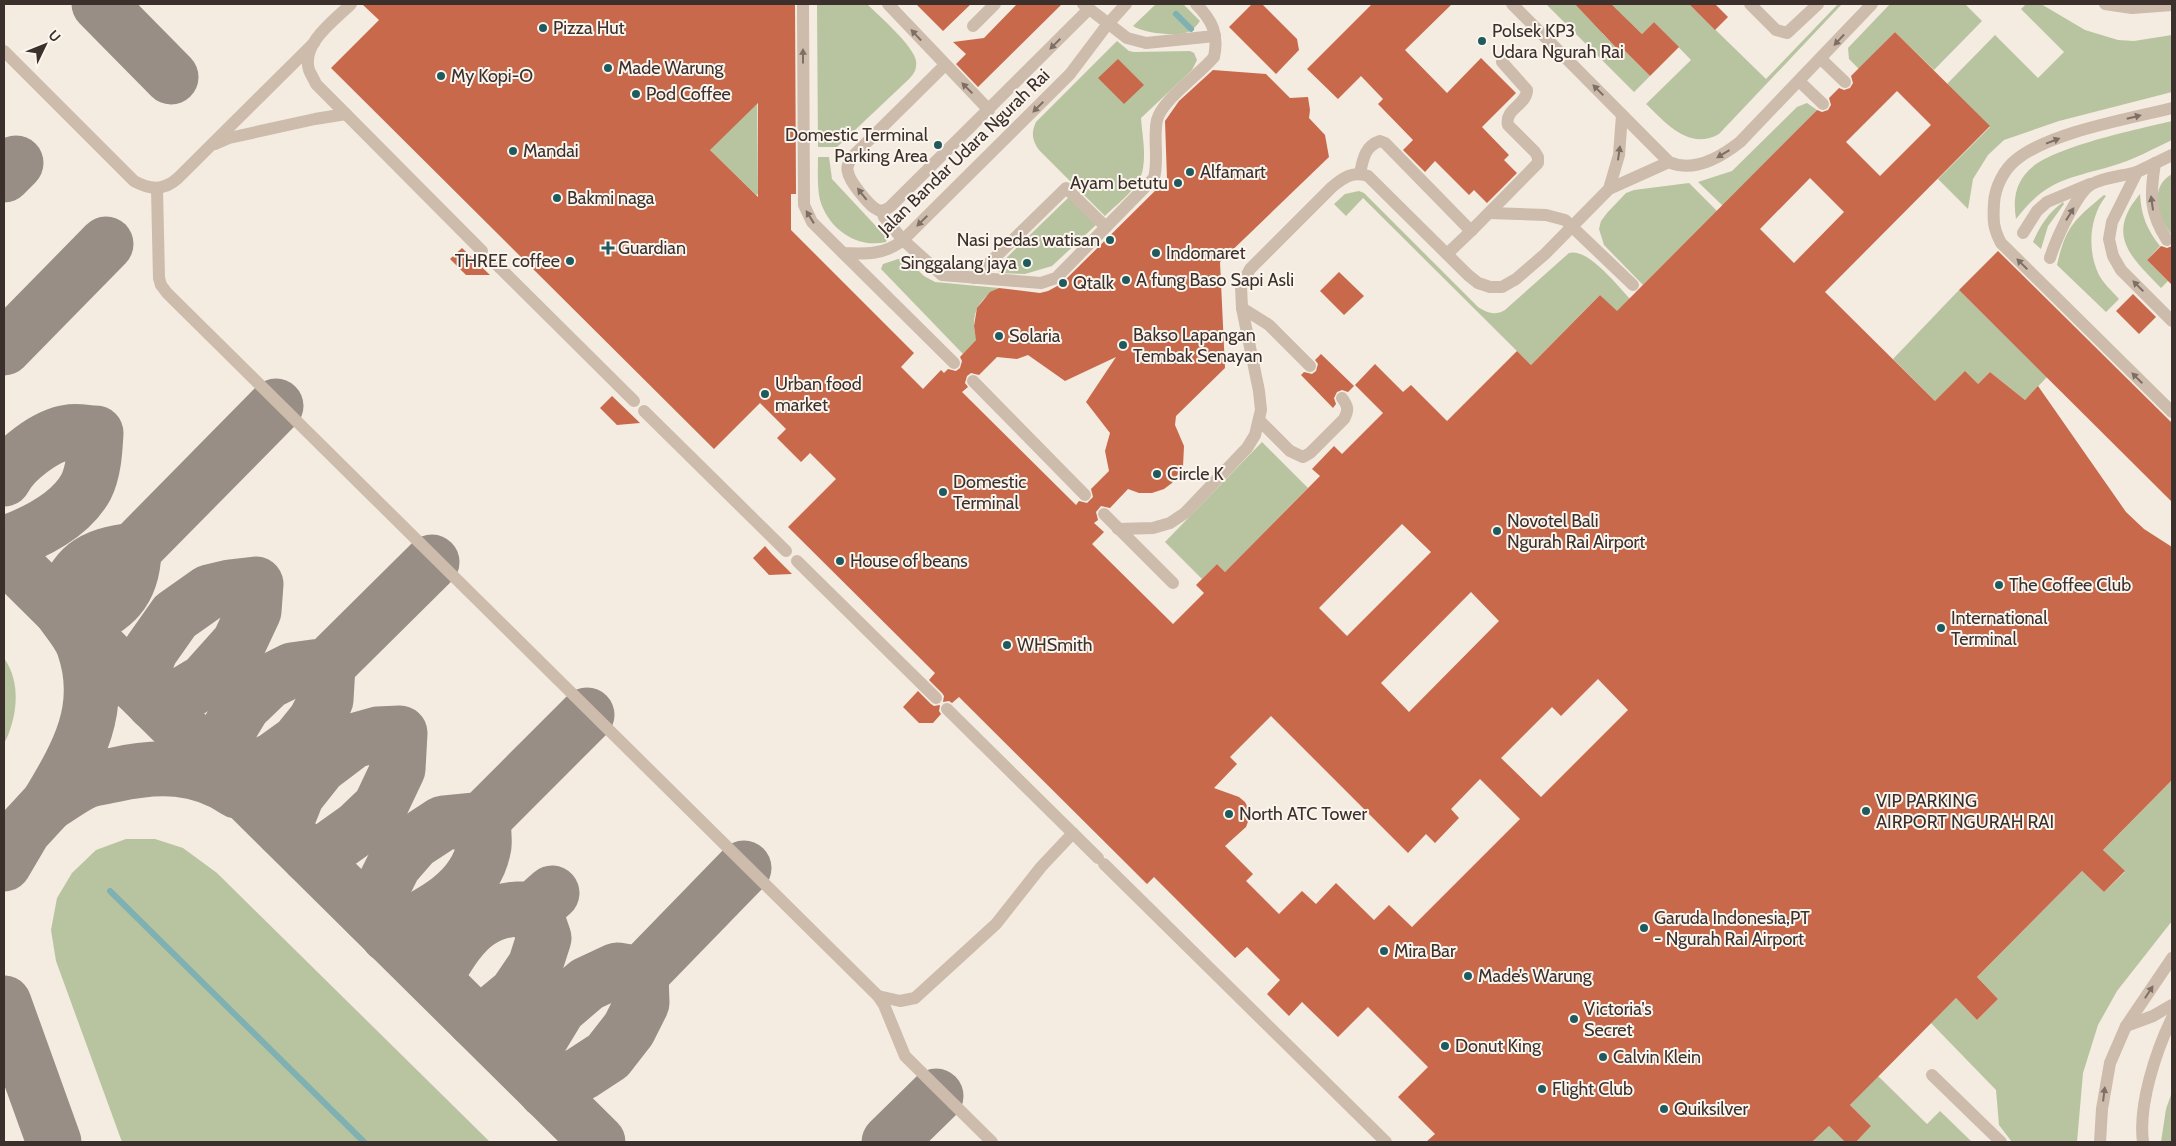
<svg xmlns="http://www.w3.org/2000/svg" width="2176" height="1146" viewBox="0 0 2176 1146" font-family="Cabin,sans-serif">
<rect width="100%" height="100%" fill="#f4ebe1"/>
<!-- green -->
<g fill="#b8c4a0">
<path d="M817 4H867C879 16 914 46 916 61 917 69 914 74 909 79L837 147H818Z"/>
<path d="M1156 4H1183L1200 21C1197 25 1193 30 1188 32 1177 37 1143 33 1133 26Z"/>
<path d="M1546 4H1689L1766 79 1838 4H1842L1719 134C1689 151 1666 123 1646 104L1691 60 1654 22 1642 34 1621 14 1602 33 1622 54 1625 51 1650 76 1634 92Z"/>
<path d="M1890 4H1965L1982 21 1934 70 1895 32 1859 69 1849 59 1848 48Z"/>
<path d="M2026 4H2041L2085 30 2118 40 2134 41 2172 35V92L2059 121 2004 140 1988 155 1973 179 1968 209 1938 179 1990 127 1947 84 1995 35 2038 78 2064 52 2021 9Z"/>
<path d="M1117 41 1129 51 1134 52 1190 51 1194 53 1197 60 1192 70 1141 118C1142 134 1146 152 1143 168 1141 187 1118 203 1105 216L1039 150C1032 140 1031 133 1036 122Z"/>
<path d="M757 85 758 194 756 195 710 150Z"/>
<path d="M1807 103 1817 110 1723 206 1698 182 1732 171 1797 107Z"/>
<path d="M2172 121V140C2153 149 2133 160 2112 166 2067 179 2046 180 2016 219 2013 200 2015 184 2029 170 2051 147 2139 129 2172 121Z"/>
<path d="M818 157H829L832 179 887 238 886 242C856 249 828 228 820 200 817 186 818 171 818 157Z"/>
<path d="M2172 174V235C2158 218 2148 187 2172 174Z"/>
<path d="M1689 183 1717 211 1643 285 1604 245 1599 229 1601 221 1607 213 1626 193 1634 190Z"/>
<path d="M1359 191 1364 193 1478 307C1487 313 1495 316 1505 310L1569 253C1587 247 1618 286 1630 299L1617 312 1600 295 1531 365 1363 198 1346 216 1334 204 1345 194Z"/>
<path d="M2140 194C2141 215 2147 230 2160 246L2147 260 2168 281 2161 288C2131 257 2105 235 2140 194Z"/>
<path d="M2104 195 2106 196C2089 217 2087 251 2099 275 2104 284 2112 291 2119 299L2106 312 2057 265C2066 226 2074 220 2104 195Z"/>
<path d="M1069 197 1096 225 1052 266 1025 274 999 273 998 266Z"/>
<path d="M2063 202 2064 204 2048 226 2041 249 2033 242C2040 226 2048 213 2063 202Z"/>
<path d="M904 257 924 276 935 282 999 288C978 298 969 317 977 339L963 354 881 269 883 264Z"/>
<path d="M1959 290 2047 377 2025 400 1990 372 1978 384 1935 401 1893 359Z"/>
<path d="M1262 442 1308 488 1225 572 1217 564 1202 579 1165 542Z"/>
<path d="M4 658C22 684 17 718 4 744Z"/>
<path d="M2172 780V921L2117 991 2098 1025 2083 1073 2077 1142H2012L1999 1125 1996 1090 1931 1023 1956 998 1977 1020 1998 999 1977 977 2082 871 2104 892 2125 872 2103 850Z"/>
<path d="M126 839H155L183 848 217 873 490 1142H122L56 961 51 930 57 898 72 873 96 850Z"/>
<path d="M1878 1076 1927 1124 1940 1111 1972 1142H1856L1871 1126 1850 1105Z"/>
<path d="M2172 1092V1142H2161L2166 1109Z"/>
<path d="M1829 1126 1845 1142H1812Z"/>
</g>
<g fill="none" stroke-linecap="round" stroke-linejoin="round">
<!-- stream -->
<g stroke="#7fb0b2" stroke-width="6">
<path d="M1176 14 1191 29"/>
<path d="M110 891 364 1142"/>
</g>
<!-- taxiway -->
<g stroke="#988e86" stroke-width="55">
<path d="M99 4 171 77"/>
<path d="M4 175 16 163"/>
<path d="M4 348 106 244"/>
<path d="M4 479C14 460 46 435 69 432 77 430 88 433 96 433 95 450 94 471 86 487 70 516 34 533 4 544"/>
<path d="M134 550 276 406"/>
<path d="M4 554 598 1142"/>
<path d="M75 625C113 609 133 593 134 550 90 555 74 567 60 609 67 620 80 634 84 647 105 708 78 754 48 804 60 797 71 788 84 782 93 778 105 777 114 775 158 765 198 765 237 791"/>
<path d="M136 685 151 650 175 616 209 592 230 587 256 584 254 611 239 643 205 681 185 693 154 703"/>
<path d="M217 765 225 736 243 706 268 682 292 670 328 665 432 562"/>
<path d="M231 778 273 760 298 742 315 721 326 700 328 665"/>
<path d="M283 830 297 795 320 766 353 741 378 734 400 733 398 769 380 807 357 829 329 849 309 856"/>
<path d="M4 864 24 830 48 804"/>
<path d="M369 915 394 865 414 842 443 823 483 819 587 715"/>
<path d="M388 935C426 916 476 894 484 846 485 837 483 827 483 819"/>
<path d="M434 979C460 935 478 905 534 909L552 893"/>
<path d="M4 1003 54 1142"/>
<path d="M475 1020 492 1014 516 994 535 966 544 938 534 909"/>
<path d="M531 1075 539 1041 559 1008 587 984 617 970 641 974 744 868"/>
<path d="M546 1091 582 1073 608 1056 629 1029 642 1003 641 974"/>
<path d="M889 1142 936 1096"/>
</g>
</g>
<!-- building -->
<g fill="#c8694b" fill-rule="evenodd">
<path d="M362 4H795L796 194H791V230L914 353 901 367 923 389 941 370 944 373 948 369 956 371 960 368 962 361 960 357 976 340 974 326 977 308 990 292 999 288 1040 293 1048 291 1061 284 1167 179 1165 121 1179 101 1213 70 1266 74 1290 98 1308 97 1310 110 1309 118 1325 135 1329 157 1220 262 1225 368 1176 416 1175 425 1184 446 1183 467 1172 483 1164 489 1152 493H1139L1128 489 1110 508 1101 506 1096 512 1098 520 1094 523 1104 532 1092 544 1173 624 1204 593 1196 585 1217 564 1225 572 1320 476 1312 469 1334 446 1342 454 1383 413 1355 385 1375 364 1403 392 1411 385 1447 421 1517 351 1531 365 1600 295 1617 311 1817 110 1822 112 1828 110 1831 105 1829 98 1839 88 1844 90 1850 88 1853 83 1851 76 1895 32 1990 126 1825 292 1935 401 1965 371 1978 384 1990 372 2025 400 2038 386 2126 512 2144 529 2172 547V780L2103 850 2125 871 2104 892 2082 871 1977 977 1998 999 1977 1020 1956 998 1850 1105 1871 1126 1856 1142H1845L1829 1126 1812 1142H1426L1435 1134 1398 1097 1428 1067 1368 1007 1338 1037 1302 1002 1289 1016 1267 994 1280 980 1247 947 1235 958 1154 877 1147 884 959 697 952 703 949 701 943 702 944 696 942 693 929 680 935 673 788 527 836 479 810 453 801 462 777 438 786 429 760 403 714 449 331 68 379 20ZM1897 91 1931 125 1880 176 1846 142ZM758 103V197L710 150ZM1810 178 1844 212 1794 263 1760 229ZM1028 355 1065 381 1116 357 1086 402 1110 433 1105 451 1109 471 1091 489 1093 497 1087 503 1079 501 1076 505 962 392 968 387 965 383 967 376 971 373 979 375 997 357 1017 359ZM1402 524 1431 552 1347 636 1319 608ZM1471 592 1499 621 1409 712 1381 683ZM1598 679 1628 710 1541 797 1501 758 1552 707 1561 716ZM1271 716 1408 853 1426 834 1435 843 1459 818 1451 809 1480 779 1520 819 1412 927 1389 905 1374 920 1336 883 1316 904 1302 891 1279 914 1246 881 1253 874 1225 846 1246 827 1249 819V810L1245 802 1239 797 1214 788 1237 764 1230 757Z"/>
<path d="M916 4H971L943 31Z"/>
<path d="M1017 4H1062L978 87 956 64 966 54 953 42 984 38Z"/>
<path d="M1252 4H1262L1297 39 1299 50 1276 74 1229 27Z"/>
<path d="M1372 4H1452L1405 50 1447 93 1481 58 1516 93 1482 127 1509 155 1504 160 1517 173 1487 203 1474 190 1469 195 1435 161 1425 172 1403 150 1413 140 1378 104 1383 99 1361 76 1338 99 1307 69Z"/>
<path d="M1575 4H1611L1642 34 1654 22 1679 47 1650 76 1625 51 1622 54Z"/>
<path d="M1689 4H1715L1728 17 1715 30Z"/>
<path d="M1118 59 1144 85 1124 104 1098 78Z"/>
<path d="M2161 246 2167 248 2172 246V285L2147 260Z"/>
<path d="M462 248 490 275H466L450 259Z"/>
<path d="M1998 251 2172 423V502L1959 290Z"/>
<path d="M1339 272 1364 296 1344 315 1320 291Z"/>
<path d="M2133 294 2156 317 2139 334 2116 311Z"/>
<path d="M1321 354 1354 386 1348 392 1342 390 1337 392 1334 398 1336 404 1333 408 1301 375 1304 372 1312 374 1316 371 1318 364 1315 360Z"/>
<path d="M612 396 640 423 617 425 600 408Z"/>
<path d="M765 546 772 554 792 574 769 575 753 558Z"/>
<path d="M918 691 931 704 934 706 940 705 939 711 941 714 933 723H919L903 707Z"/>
</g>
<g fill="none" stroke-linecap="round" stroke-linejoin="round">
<!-- service -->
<g stroke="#cdbbac" stroke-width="12">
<path d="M351 4C335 20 301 43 309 70 311 75 314 79 316 84L482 251"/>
<path d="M888 4 989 110"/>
<path d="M1083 4 1127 38 1146 43 1215 36"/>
<path d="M1750 4 1776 30 1787 33 1818 4"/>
<path d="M973 26 995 4"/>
<path d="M4 51 134 181C150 190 164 191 178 178L314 43"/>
<path d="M1821 59 1845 82"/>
<path d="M945 65 852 157C849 162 846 167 848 172 849 181 870 207 878 210 884 212 888 209 892 205L1089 9"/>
<path d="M1799 81 1823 104"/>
<path d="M2172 108C2128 119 2051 132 2017 159 2004 169 1995 187 1994 203 1993 220 1993 228 2001 243L2172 412"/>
<path d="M215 144 229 138 315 119 346 114"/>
<path d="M2172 155 2137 172 2112 222 2109 239 2113 256 2121 270 2172 321"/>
<path d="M2155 163C2150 195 2149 212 2167 240"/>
<path d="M1360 173C1363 159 1365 146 1380 141L1385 143 1471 231 1538 163V157L1535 152 1508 125C1504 109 1527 105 1527 90L1502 62"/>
<path d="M157 189 159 278 161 285 167 293 878 996 884 1005 905 1056 992 1142"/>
<path d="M1609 189 1619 155 1622 115"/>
<path d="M882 211 884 217 903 240 942 275 1041 283 1056 278 1154 178C1159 159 1153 139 1157 120 1162 100 1200 74 1214 57 1219 34 1212 20 1196 4"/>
<path d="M1490 213 1546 215 1565 220 1633 285"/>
<path d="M2023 233 2037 211 2047 202 2090 184"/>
<path d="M843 253 954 363"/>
<path d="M1447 254 1471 231"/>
<path d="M2050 258C2055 242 2077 191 2092 184 2105 177 2123 176 2137 172"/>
<path d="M493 261 634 401"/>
<path d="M974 278 1066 188 1106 227"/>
<path d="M1242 308 1269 325 1310 366"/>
<path d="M973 381 1085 495"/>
<path d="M644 411 786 551"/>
<path d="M1260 421 1290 451 1303 457 1310 453 1344 419C1349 410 1348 406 1342 398"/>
<path d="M1104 514 1173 583"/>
<path d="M1118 529 1153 528 1170 523 1185 513 1247 448 1255 435 1261 410 1259 391 1242 308 1241 286 1250 269 1332 187C1344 177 1353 171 1368 176L1468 275 1478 283 1490 287H1502L1516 279 1545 254 1609 189 1669 162"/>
<path d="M797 561 936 698"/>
<path d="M947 709 1098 858"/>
<path d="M1104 864 1386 1142"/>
<path d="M878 996 900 1001 915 998 996 924 1041 867 1073 833"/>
<path d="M1932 1075 2001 1142"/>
</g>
<!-- minor -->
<g stroke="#cdbbac" stroke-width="12">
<path d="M803 4 804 205 812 222 843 253C865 254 885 255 903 240L1070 74 1107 25 1126 4"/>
<path d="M1512 4 1669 162C1693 173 1721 157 1740 142L1872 4"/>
</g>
<!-- tertiary -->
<g stroke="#cdbbac" stroke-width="12">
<path d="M2105 4 2132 8 2172 5"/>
<path d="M2126 1026 2153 1016 2172 1005"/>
<path d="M2100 1142 2102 1109 2110 1063 2126 1026 2172 958"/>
<path d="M2143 1142C2138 1105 2156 1051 2172 1018"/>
</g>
</g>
<!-- one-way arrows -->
<defs><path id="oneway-solid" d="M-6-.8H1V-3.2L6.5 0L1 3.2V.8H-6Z" transform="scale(1.25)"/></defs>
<g fill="#7d6f65">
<use href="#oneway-solid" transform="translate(916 35) rotate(-133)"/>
<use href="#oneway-solid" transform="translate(1839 40) rotate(133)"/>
<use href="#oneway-solid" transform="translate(1055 44) rotate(135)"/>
<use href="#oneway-solid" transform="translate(803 56) rotate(-90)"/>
<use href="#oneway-solid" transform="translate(967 88) rotate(-135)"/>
<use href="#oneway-solid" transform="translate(1598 90) rotate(-135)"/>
<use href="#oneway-solid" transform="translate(1038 107) rotate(135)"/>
<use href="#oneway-solid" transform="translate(2134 117) rotate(-14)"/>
<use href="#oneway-solid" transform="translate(2053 141) rotate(-21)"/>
<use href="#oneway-solid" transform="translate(1619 153) rotate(-82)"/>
<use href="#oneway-solid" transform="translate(1723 154) rotate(149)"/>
<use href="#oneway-solid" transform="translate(862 194) rotate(-128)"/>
<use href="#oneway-solid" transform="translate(2152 203) rotate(-98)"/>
<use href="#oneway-solid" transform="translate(2070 214) rotate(-58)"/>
<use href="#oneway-solid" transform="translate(810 217) rotate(-122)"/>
<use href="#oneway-solid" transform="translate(922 221) rotate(135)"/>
<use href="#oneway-solid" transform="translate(2022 264) rotate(-135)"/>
<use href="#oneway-solid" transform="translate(2138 286) rotate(-135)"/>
<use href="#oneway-solid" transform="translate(2137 378) rotate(-135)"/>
<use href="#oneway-solid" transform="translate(2149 992) rotate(-57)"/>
<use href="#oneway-solid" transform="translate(2104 1094) rotate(-83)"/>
</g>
<!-- markers -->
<g fill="#1f5a5e" stroke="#fbf5ee" stroke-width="2">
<circle cx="543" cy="28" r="5"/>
<circle cx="1482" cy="41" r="5"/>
<circle cx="608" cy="68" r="5"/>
<circle cx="441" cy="76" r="5"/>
<circle cx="636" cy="94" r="5"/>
<circle cx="938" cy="145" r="5"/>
<circle cx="513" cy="151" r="5"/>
<circle cx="1190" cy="172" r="5"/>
<circle cx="1178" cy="183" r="5"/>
<circle cx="557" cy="198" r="5"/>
<circle cx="1110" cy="240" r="5"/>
<path d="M605.5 240.5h5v5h5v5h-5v5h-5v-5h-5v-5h5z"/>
<circle cx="1156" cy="253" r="5"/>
<circle cx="570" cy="261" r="5"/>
<circle cx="1027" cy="263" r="5"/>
<circle cx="1126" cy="280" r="5"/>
<circle cx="1063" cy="283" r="5"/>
<circle cx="999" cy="336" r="5"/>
<circle cx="1123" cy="345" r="5"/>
<circle cx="765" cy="394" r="5"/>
<circle cx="1157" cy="474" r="5"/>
<circle cx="943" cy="492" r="5"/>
<circle cx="1497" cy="531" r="5"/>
<circle cx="840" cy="561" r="5"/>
<circle cx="1999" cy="585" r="5"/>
<circle cx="1941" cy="628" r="5"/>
<circle cx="1007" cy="645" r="5"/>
<circle cx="1866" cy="811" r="5"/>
<circle cx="1229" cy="814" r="5"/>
<circle cx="1644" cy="928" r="5"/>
<circle cx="1384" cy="951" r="5"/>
<circle cx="1468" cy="976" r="5"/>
<circle cx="1574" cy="1019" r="5"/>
<circle cx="1445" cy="1046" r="5"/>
<circle cx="1603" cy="1057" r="5"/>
<circle cx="1542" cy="1089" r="5"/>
<circle cx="1664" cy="1109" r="5"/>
</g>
<g text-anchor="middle" stroke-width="4" stroke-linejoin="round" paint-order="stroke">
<!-- poi labels -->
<g font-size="18" fill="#3b302b" stroke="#fbf5ee" text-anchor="start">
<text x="553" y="34">Pizza Hut</text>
<text x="1492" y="37">Polsek KP3<tspan x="1492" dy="21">Udara Ngurah Rai</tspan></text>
<text x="618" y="74">Made Warung</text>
<text x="451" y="82">My Kopi-O</text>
<text x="646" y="100">Pod Coffee</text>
<text x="928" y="141" text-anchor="end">Domestic Terminal<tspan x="928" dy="21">Parking Area</tspan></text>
<text x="523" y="157">Mandai</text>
<text x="1200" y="178">Alfamart</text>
<text x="1168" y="189" text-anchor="end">Ayam betutu</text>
<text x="567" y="204">Bakmi naga</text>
<text x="1100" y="246" text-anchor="end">Nasi pedas watisan</text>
<text x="618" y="254">Guardian</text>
<text x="1166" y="259">Indomaret</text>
<text x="560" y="267" text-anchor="end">THREE coffee</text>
<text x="1017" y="269" text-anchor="end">Singgalang jaya</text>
<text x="1136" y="286">A fung Baso Sapi Asli</text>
<text x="1073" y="289">Qtalk</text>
<text x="1133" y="341">Bakso Lapangan<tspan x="1133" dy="21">Tembak Senayan</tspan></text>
<text x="1009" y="342">Solaria</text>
<text x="775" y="390">Urban food<tspan x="775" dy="21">market</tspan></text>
<text x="1167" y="480">Circle K</text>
<text x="953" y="488">Domestic<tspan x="953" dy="21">Terminal</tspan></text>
<text x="1507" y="527">Novotel Bali<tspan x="1507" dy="21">Ngurah Rai Airport</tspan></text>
<text x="850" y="567">House of beans</text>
<text x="2009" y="591">The Coffee Club</text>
<text x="1951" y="624">International<tspan x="1951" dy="21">Terminal</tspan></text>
<text x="1017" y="651">WHSmith</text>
<text x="1876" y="807">VIP PARKING<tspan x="1876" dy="21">AIRPORT NGURAH RAI</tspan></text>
<text x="1239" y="820">North ATC Tower</text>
<text x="1654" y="924">Garuda Indonesia,PT<tspan x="1654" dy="21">- Ngurah Rai Airport</tspan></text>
<text x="1394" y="957">Mira Bar</text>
<text x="1478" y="982">Made’s Warung</text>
<text x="1584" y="1015">Victoria's<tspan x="1584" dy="21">Secret</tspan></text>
<text x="1455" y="1052">Donut King</text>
<text x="1613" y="1063">Calvin Klein</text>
<text x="1552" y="1095">Flight Club</text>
<text x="1674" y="1115">Quiksilver</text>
</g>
<!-- street labels -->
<g font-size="18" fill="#3b302b" stroke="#fbf5ee">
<text transform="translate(964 152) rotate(-44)" y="6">Jalan Bandar Udara Ngurah Rai</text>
</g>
</g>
<!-- border -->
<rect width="2176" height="1146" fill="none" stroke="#3b302b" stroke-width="10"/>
<!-- north arrow -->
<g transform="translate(45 45) rotate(47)" stroke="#fbf5ee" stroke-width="4" paint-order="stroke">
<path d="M0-4L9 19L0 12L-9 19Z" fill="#3b302b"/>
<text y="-8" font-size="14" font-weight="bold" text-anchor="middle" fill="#3b302b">U</text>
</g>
</svg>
